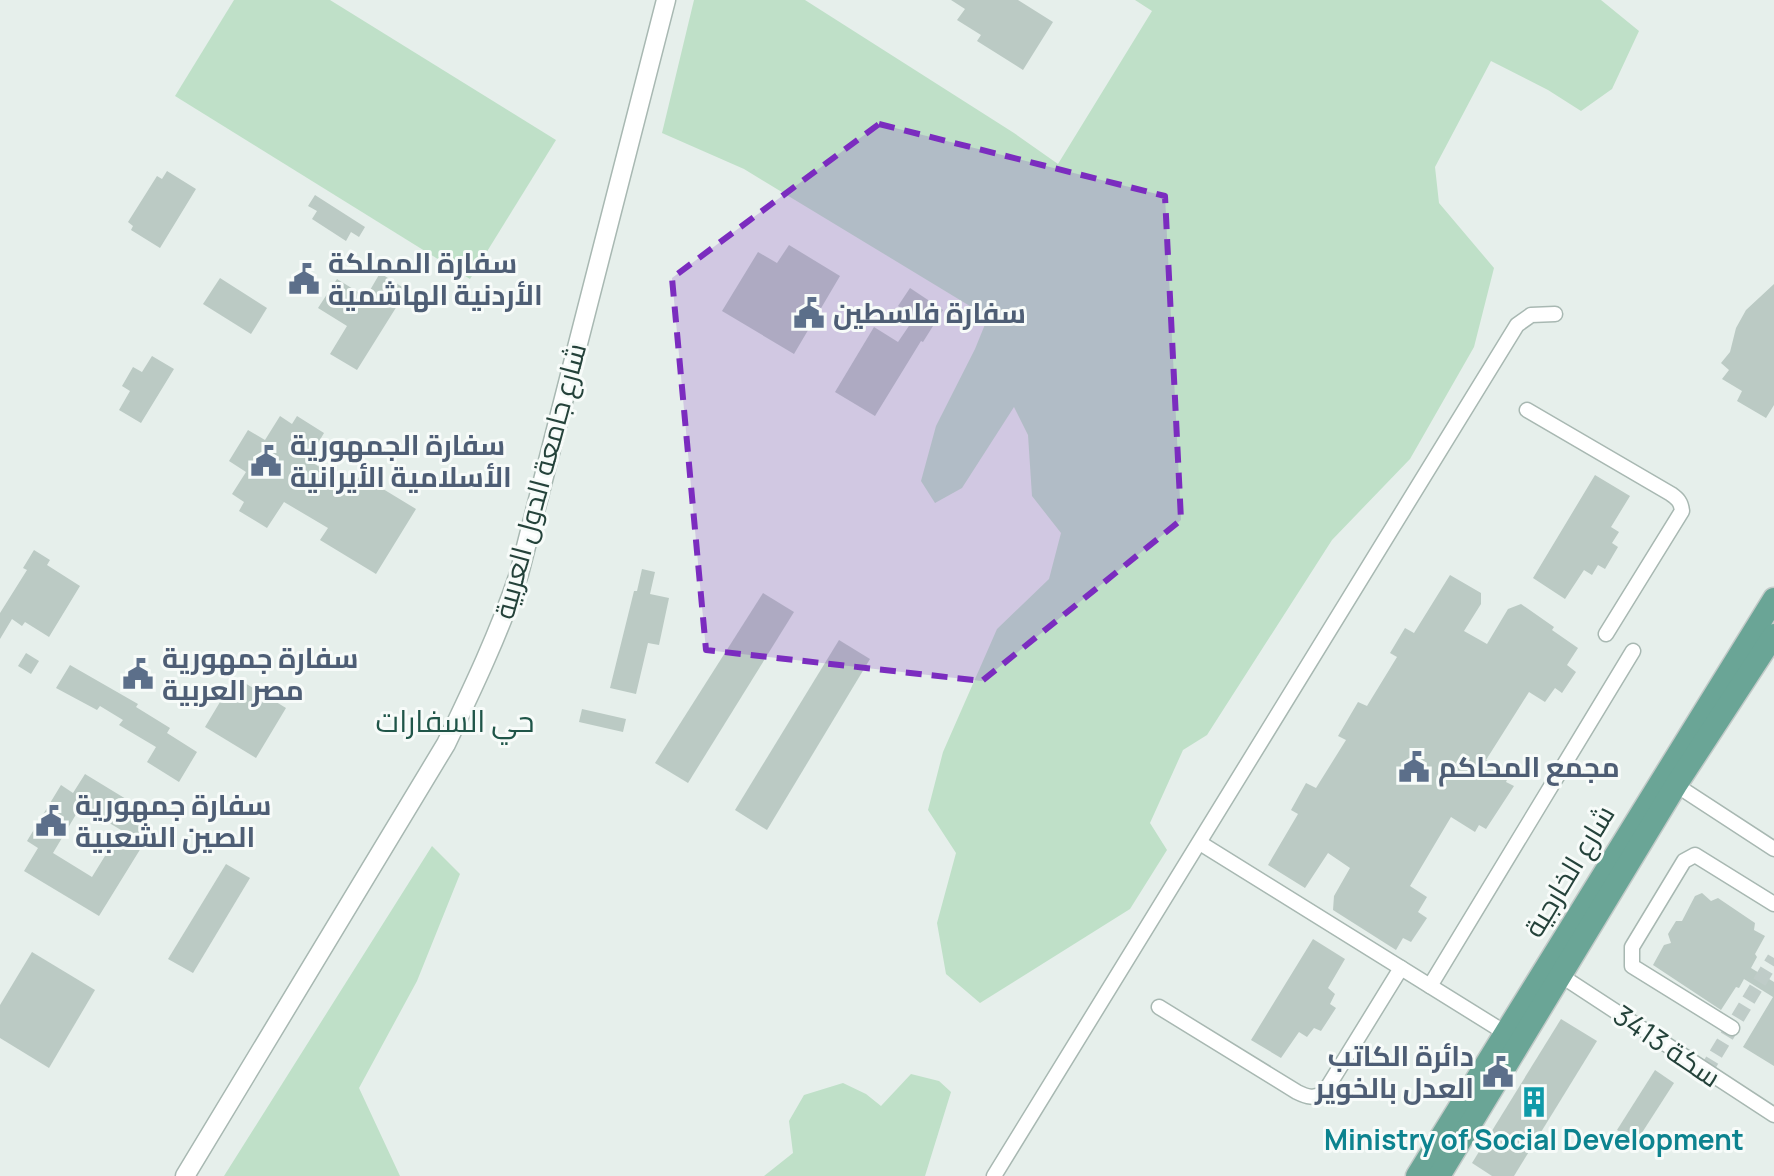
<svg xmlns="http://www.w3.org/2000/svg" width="1774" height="1176" viewBox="0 0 1774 1176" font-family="Manrope,Cairo,sans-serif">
<rect width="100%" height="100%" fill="#e6efeb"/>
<!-- green -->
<g fill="#bfe0c8">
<path d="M234 0H330L556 140 470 279 175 96Z"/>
<path d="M694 0H805L1014 133 1058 164 1152 11 1135 0H1601L1639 31 1612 89 1581 111 1548 90 1491 61 1435 167 1439 203 1494 268 1474 347 1410 459 1332 540 1207 735 1183 750 1150 823 1167 850 1130 909 980 1003 946 974 937 923 956 853 928 810 943 752 997 629 1049 579 1061 533 1032 496 1028 435 1014 407 962 488 935 503 921 481 936 426 975 349 988 317 744 169 662 133Z"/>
<path d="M432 846 460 874 417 981 359 1088 400 1176H224Z"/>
<path d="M911 1074 939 1081 951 1092 925 1176H764L793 1153 789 1121 804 1095 843 1083 866 1094 881 1106Z"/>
</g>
<!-- building -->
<g fill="#bbcac4" fill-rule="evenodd">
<path d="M951 0H1018L1053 22 1023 70 977 41 981 35 957 20 965 9Z"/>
<path d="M167 171 196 189 160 248 131 230 133 226 128 222 157 176 162 179Z"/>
<path d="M315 195 365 227 359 237 351 232 346 241 312 219 317 211 308 206Z"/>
<path d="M789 245 840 276 794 354 722 311 758 252 777 263Z"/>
<path d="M380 273 407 290 357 370 330 354 347 326 318 308 337 279 366 297Z"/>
<path d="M220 278 267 308 251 334 203 304Z"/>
<path d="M1774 284V405L1766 418 1737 401 1742 391 1722 379 1729 370 1721 363 1730 352 1736 328 1746 310Z"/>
<path d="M910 288 943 310 923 342 921 341 875 416 835 392 874 327 898 342 915 317 898 306Z"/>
<path d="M152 356 174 369 141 423 119 410 130 391 122 386 133 367 142 372Z"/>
<path d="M280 416 292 424 297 416 324 433 308 460 353 487 360 475 416 509 376 574 320 540 328 528 284 502 267 528 239 511 244 502 232 494 246 472 229 461 248 430 265 440Z"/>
<path d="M1595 475 1630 496 1611 527 1619 532 1612 543 1618 547 1605 569 1598 565 1592 575 1584 570 1565 599 1533 578Z"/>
<path d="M34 550 50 560 47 565 80 586 49 637 25 622 22 626 12 619 0 639V613L27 570 23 568Z"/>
<path d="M642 569 655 572 650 594 669 598 659 645 648 643 636 694 610 688 634 591H637Z"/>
<path d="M1450 575 1481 593V604L1464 631 1487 644 1508 609 1521 604 1554 627 1552 630 1578 648 1567 665 1576 672 1562 693 1555 688 1545 702 1529 692 1486 760 1510 773 1506 782 1514 786 1486 829 1479 825 1475 832 1451 817 1410 886 1427 897 1418 912 1427 918 1411 942 1403 938 1396 950 1333 910 1334 896 1350 868 1328 853 1305 888 1268 865 1298 814 1291 810 1306 783 1316 788 1346 740 1338 736 1358 702 1367 706 1397 657 1390 653 1405 628 1414 633Z"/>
<path d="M763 593 794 612 688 783 655 763Z"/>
<path d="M839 640 870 659 767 830 735 810Z"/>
<path d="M26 653 39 661 31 674 18 666Z"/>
<path d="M70 665 138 704 136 707 170 728 167 733 197 752 179 782 147 762 156 747 119 725 123 720 100 706 97 710 56 688Z"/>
<path d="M235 677 286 708 256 758 205 727Z"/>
<path d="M582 709 626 719 623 732 579 722Z"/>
<path d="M85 774 149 813 140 829 149 835 99 916 24 871 38 848 27 841 61 785 73 793ZM81 806 121 830 92 877 53 853Z"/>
<path d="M226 864 250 878 193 973 168 959Z"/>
<path d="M1702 893 1711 901 1718 898 1755 923 1754 930 1765 936 1755 954 1757 957 1751 968 1774 982V1066L1743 1047 1773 997 1744 979 1739 988 1736 987 1721 1010 1653 965 1664 945 1671 943 1668 934 1676 921H1682L1695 896Z"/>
<path d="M1313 939 1345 959 1328 988 1335 994 1330 1004 1336 1008 1321 1031 1314 1028 1307 1037 1299 1032 1281 1058 1251 1040Z"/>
<path d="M32 952 95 990 49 1068 0 1038V1005Z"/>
<path d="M1561 1019 1597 1041 1514 1176H1492L1472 1163Z"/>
<path d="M1655 1070 1674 1083 1636 1142 1617 1130Z"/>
</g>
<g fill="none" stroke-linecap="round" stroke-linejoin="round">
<!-- minor-tunnel -->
<path stroke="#bfccc8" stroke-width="14" stroke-dasharray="14 7" stroke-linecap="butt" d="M1705 1072 1774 958"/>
<defs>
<g id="minor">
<path d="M1527 410 1671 494C1678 499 1681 502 1682 511L1606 634"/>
<path d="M1676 785 1774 849"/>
<path d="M1200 843 1512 1037"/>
<path d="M1560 975 1774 1115"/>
<path d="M1430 986 1633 651"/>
<path d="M1159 1007 1297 1092C1307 1097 1314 1099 1324 1093L1401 968"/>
<path d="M1732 1028 1632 966V947L1684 861 1695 855 1774 904"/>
<path d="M994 1176 1517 325 1531 315 1555 314"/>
</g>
<path id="tertiary" d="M185 1176 446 744C473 688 499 633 519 574L666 0"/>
<g id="primary">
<path d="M1417 1176 1774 599"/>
<path d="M1439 1176 1676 785 1774 635"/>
</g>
</defs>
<!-- minor casing -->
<use href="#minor" stroke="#a8b8b2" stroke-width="17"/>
<!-- tertiary casing -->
<use href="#tertiary" stroke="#a8b8b2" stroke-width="21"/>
<!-- primary casing -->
<use href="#primary" stroke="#c2cac8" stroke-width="25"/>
<!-- minor -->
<use href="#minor" stroke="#fff" stroke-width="14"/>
<!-- tertiary -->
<use href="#tertiary" stroke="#fff" stroke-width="18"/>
<!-- primary -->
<use href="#primary" stroke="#6aa596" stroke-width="22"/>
</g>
<!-- marked area -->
<path fill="#7b2cbf" fill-opacity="0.2" stroke="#7b2cbf" stroke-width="6" stroke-dasharray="16 10" stroke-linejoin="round" d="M879 124 1165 196 1181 520 982 681 706 650 672 278Z"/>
<!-- icons -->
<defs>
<symbol id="civic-bare" viewBox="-9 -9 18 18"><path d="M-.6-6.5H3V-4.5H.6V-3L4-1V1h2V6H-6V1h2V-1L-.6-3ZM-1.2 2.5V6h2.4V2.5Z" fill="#5c6f8a" stroke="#f7fbf9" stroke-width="2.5" paint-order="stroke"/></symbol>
<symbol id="building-bare" viewBox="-9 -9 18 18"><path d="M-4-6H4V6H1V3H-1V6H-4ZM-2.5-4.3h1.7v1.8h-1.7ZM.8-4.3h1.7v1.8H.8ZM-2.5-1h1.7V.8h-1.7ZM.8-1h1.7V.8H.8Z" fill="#0f9aa8" stroke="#f7fbf9" stroke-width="2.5" paint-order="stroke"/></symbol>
</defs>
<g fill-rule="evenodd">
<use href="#civic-bare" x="282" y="257" width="44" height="44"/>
<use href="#civic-bare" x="787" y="291" width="44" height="44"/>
<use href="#civic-bare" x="244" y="439" width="44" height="44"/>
<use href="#civic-bare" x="116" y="652" width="44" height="44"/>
<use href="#civic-bare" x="1392" y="745" width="44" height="44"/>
<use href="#civic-bare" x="29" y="799" width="44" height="44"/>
<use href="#civic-bare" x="1476" y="1050" width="44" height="44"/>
<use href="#building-bare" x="1512" y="1080" width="44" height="44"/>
</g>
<g text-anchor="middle" stroke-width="6" stroke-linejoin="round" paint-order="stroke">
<!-- service labels -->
<g font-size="28" font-weight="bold" fill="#4e5e75" stroke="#f7fbf9" text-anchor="start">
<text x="328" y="273">سفارة المملكة<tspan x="328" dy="32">الأردنية الهاشمية</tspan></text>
<text x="833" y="323">سفارة فلسطين</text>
<text x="290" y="455">سفارة الجمهورية<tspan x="290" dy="32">الأسلامية الأيرانية</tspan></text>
<text x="162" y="668">سفارة جمهورية<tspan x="162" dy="32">مصر العربية</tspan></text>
<text x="1438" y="777">مجمع المحاكم</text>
<text x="75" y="815">سفارة جمهورية<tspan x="75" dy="32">الصين الشعبية</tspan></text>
<text x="1474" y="1066" text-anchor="end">دائرة الكاتب<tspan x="1474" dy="32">العدل بالخوير</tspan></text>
</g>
<!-- street labels -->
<g font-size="28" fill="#24423a" stroke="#f7fbf9">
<text transform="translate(540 481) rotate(-75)" y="10">شارع جامعة الدول العربية</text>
<text transform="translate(1569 871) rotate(-59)" y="10">شارع الخارجية</text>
<text transform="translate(1667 1046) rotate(34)" y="10">سكة 3413</text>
</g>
<!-- culture labels -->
<g font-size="28" font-weight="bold" fill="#0d838f" stroke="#f7fbf9">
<text x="1534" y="1150">Ministry of Social Development</text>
</g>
<!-- neighbourhood labels -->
<g font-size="30" fill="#1f5548" stroke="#f7fbf9">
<text x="455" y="732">حي السفارات</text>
</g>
</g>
</svg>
